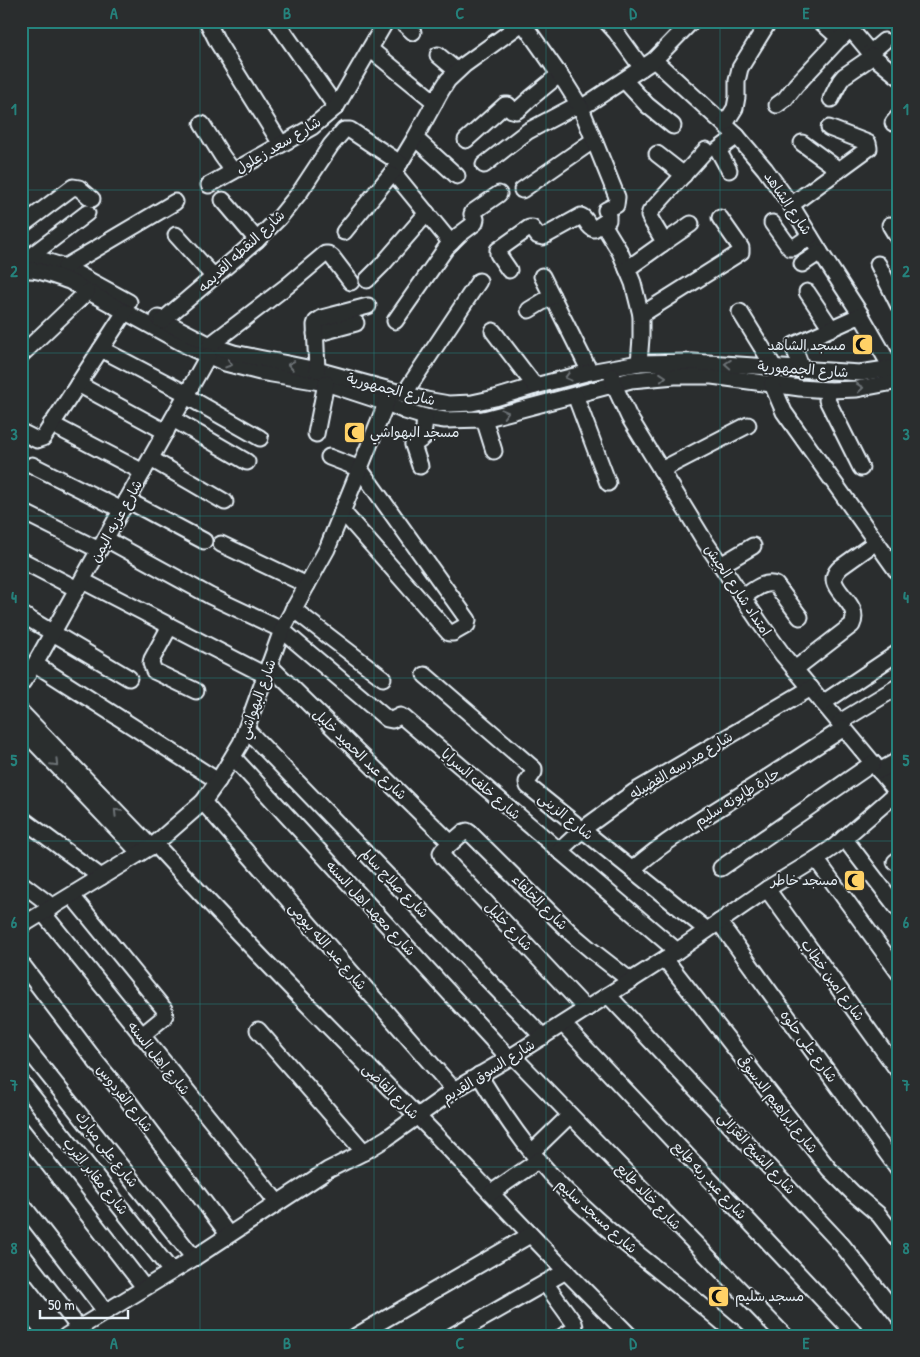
<svg xmlns="http://www.w3.org/2000/svg" width="920" height="1357" viewBox="0 0 920 1357" font-family="'Patrick Hand','Playpen Sans Arabic',sans-serif">
<rect width="100%" height="100%" fill="#2a2d2e"/>
<filter id="ink" filterUnits="userSpaceOnUse"><feTurbulence type="fractalNoise" baseFrequency=".02" numOctaves="2"/><feDisplacementMap in="SourceGraphic" scale="10" xChannelSelector="R" yChannelSelector="G"/><feConvolveMatrix kernelMatrix="1 2 1 2 8 2 1 2 1" color-interpolation-filters="sRGB"/></filter>
<g filter="url(#ink)">
<g fill="none" stroke-linecap="round" stroke-linejoin="round">
<defs>
<g id="minor">
<path d="M207 21 218 43 281 144"/>
<path d="M276 21 336 107"/>
<path d="M401 21 413 32"/>
<path d="M606 21 616 32 642 68"/>
<path d="M820 21 839 38H841L848 31 853 32 873 56 899 77"/>
<path d="M370 49 435 102"/>
<path d="M870 53 884 41"/>
<path d="M438 55 457 71"/>
<path d="M654 60 737 136 765 169 791 205 820 252 861 315 892 369"/>
<path d="M624 80 647 105 673 126"/>
<path d="M831 99 840 81 844 76 873 56"/>
<path d="M777 105 785 99 796 85 840 38"/>
<path d="M581 108 654 60 692 21"/>
<path d="M893 123 899 116"/>
<path d="M202 124 222 156 233 171"/>
<path d="M725 124 735 108 737 97V81L740 68 769 21"/>
<path d="M415 138 457 176"/>
<path d="M466 140 505 105H508L512 110 516 111 519 109 532 97 560 74"/>
<path d="M802 143 839 170"/>
<path d="M657 154 684 175"/>
<path d="M484 165 528 131 579 104"/>
<path d="M729 170 718 150 737 136"/>
<path d="M393 172 451 243"/>
<path d="M209 185 312 127 336 107 386 21"/>
<path d="M522 190 594 140"/>
<path d="M223 200 257 240"/>
<path d="M791 205 869 148 868 143 829 128"/>
<path d="M772 223 790 248H793L810 236"/>
<path d="M603 224 620 252 633 283 641 315V338L639 363"/>
<path d="M890 225 899 240"/>
<path d="M21 226 73 187 79 188 92 199"/>
<path d="M344 232 400 163 415 138 441 91 448 80 464 65 525 21"/>
<path d="M176 235 214 277"/>
<path d="M662 244 691 224"/>
<path d="M21 257 36 258 65 267 129 302"/>
<path d="M28 258 87 213"/>
<path d="M802 264 820 252"/>
<path d="M878 264 899 306"/>
<path d="M65 267 175 202"/>
<path d="M627 269 662 244 663 240 651 220 649 216 650 212 706 150"/>
<path d="M509 270 498 254V250L529 228H532L538 236 543 237 581 216C587 218 587 227 594 229L608 220V216L606 210 616 205 617 197 581 108 566 84 523 23"/>
<path d="M21 271C36 267 54 276 69 281L193 349 225 363 260 372 326 383 387 403 405 411 425 417 445 420 484 419 631 380 675 376H712L800 388 829 390 857 389 899 381"/>
<path d="M542 276 590 372"/>
<path d="M367 280 382 265 427 213"/>
<path d="M807 292 831 328"/>
<path d="M529 310 552 296"/>
<path d="M740 312 774 367"/>
<path d="M641 315 741 252V248L720 218"/>
<path d="M158 318 210 345 234 353 317 370 426 400 449 404 472 403 495 398 535 386 590 372 639 363 692 362 860 373 899 367"/>
<path d="M162 321 257 240 279 218 300 192 331 145 344 130H350L400 163"/>
<path d="M395 321 446 248 459 235 475 223 476 219 472 214 473 212 499 194"/>
<path d="M493 331 535 386"/>
<path d="M315 334 356 323"/>
<path d="M210 345 287 286 325 254H328L332 257 351 282"/>
<path d="M101 349 187 394"/>
<path d="M21 355 87 292"/>
<path d="M802 369 794 348V345L861 315"/>
<path d="M317 370 315 325 316 322 322 318 368 306"/>
<path d="M612 376 614 385 629 417 704 540 760 623 783 655 897 792"/>
<path d="M78 384 166 432"/>
<path d="M772 384 784 412 896 570"/>
<path d="M829 390 827 400 861 468"/>
<path d="M404 394 479 281"/>
<path d="M575 395 608 483"/>
<path d="M186 396 260 438"/>
<path d="M173 419 247 462"/>
<path d="M484 419 494 451"/>
<path d="M51 424 143 472"/>
<path d="M21 432 37 440 43 438 125 312"/>
<path d="M316 434 326 383"/>
<path d="M329 457 360 469 468 620 467 625 453 633H449L342 511"/>
<path d="M151 459 225 502"/>
<path d="M32 465 122 510"/>
<path d="M420 466 413 445 423 438 425 417"/>
<path d="M661 470 748 425"/>
<path d="M127 500 204 541"/>
<path d="M21 511 99 550"/>
<path d="M106 539 210 596 282 630 387 719 392 720 400 716 404 718 677 951"/>
<path d="M221 544 307 585"/>
<path d="M21 560 77 589"/>
<path d="M721 565 753 546"/>
<path d="M83 581 265 675"/>
<path d="M743 597C753 591 764 580 776 585L800 617"/>
<path d="M293 609 383 678"/>
<path d="M21 614 129 678"/>
<path d="M170 626 152 659 151 663 154 671 196 691"/>
<path d="M35 664 218 781"/>
<path d="M269 665 451 843"/>
<path d="M795 669 852 625C864 600 817 588 841 567L876 542"/>
<path d="M425 675 534 769V772L527 782 528 786 707 930"/>
<path d="M21 684 35 664 208 356"/>
<path d="M823 703 899 652"/>
<path d="M21 712 151 847"/>
<path d="M840 722 899 686"/>
<path d="M21 728 140 853"/>
<path d="M246 729 543 1037"/>
<path d="M233 757 509 1058"/>
<path d="M879 771 899 760"/>
<path d="M203 802 454 1090"/>
<path d="M21 818 101 877"/>
<path d="M844 838 899 910"/>
<path d="M155 844C240 937 328 1026 417 1116 455 1154 491 1194 529 1233 562 1268 596 1302 630 1336"/>
<path d="M559 851 583 829 634 792 811 688"/>
<path d="M816 859 899 973"/>
<path d="M895 862 899 859"/>
<path d="M721 868 873 763"/>
<path d="M633 869C666 840 703 818 740 795 775 773 810 750 844 728"/>
<path d="M21 883 53 907"/>
<path d="M767 889 899 1072"/>
<path d="M72 896 164 1009 165 1015 163 1018 141 1036"/>
<path d="M43 913 277 1202"/>
<path d="M719 922 899 1170"/>
<path d="M21 926 155 844 203 802 218 781 241 743 282 630 327 549 390 394"/>
<path d="M665 959 829 1169 853 1193 879 1215 899 1241"/>
<path d="M21 963 97 1063 126 1098 228 1234"/>
<path d="M608 995 842 1245 899 1317"/>
<path d="M586 1009 442 856 441 853 443 850 464 832 467 831 470 833 572 934 591 950 631 981"/>
<path d="M563 1024 857 1336"/>
<path d="M258 1030 364 1152"/>
<path d="M21 1041 194 1258"/>
<path d="M513 1056 785 1336"/>
<path d="M479 1075C497 1105 516 1133 538 1160 595 1228 672 1277 738 1336"/>
<path d="M21 1082 171 1271"/>
<path d="M21 1129 144 1287"/>
<path d="M532 1152 570 1115"/>
<path d="M491 1193 539 1160"/>
<path d="M21 1203 105 1311"/>
<path d="M21 1253 79 1328"/>
<path d="M545 1283 574 1323 575 1327 572 1331 563 1336"/>
<path d="M21 1330 26 1336"/>
<path d="M66 1336 194 1258 328 1170 364 1152 387 1138 454 1090 509 1058 677 951 767 889 816 859 835 846 899 791"/>
<path d="M356 1336 530 1235"/>
<path d="M452 1336 566 1271"/>
</g>
</defs>
<!-- minor casing -->
<use href="#minor" stroke="#e8f1f8" stroke-width="19"/>
<!-- minor -->
<use href="#minor" stroke="#2a2d2e" stroke-width="15"/>
</g>
<!-- one-way arrows -->
<defs><path id="oneway-chevron" d="M-2-3.5L2.5 0L-2 3.5" fill="none" stroke-width="1.6" stroke-linecap="round" stroke-linejoin="round" transform="scale(1.25)"/></defs>
<g stroke="#6c7275">
<use href="#oneway-chevron" transform="translate(229 364) rotate(18)"/>
<use href="#oneway-chevron" transform="translate(728 364) rotate(-176)"/>
<use href="#oneway-chevron" transform="translate(291 365) rotate(-170)"/>
<use href="#oneway-chevron" transform="translate(568 377) rotate(165)"/>
<use href="#oneway-chevron" transform="translate(663 377) rotate(-5)"/>
<use href="#oneway-chevron" transform="translate(860 388) rotate(-6)"/>
<use href="#oneway-chevron" transform="translate(505 413) rotate(-15)"/>
<use href="#oneway-chevron" transform="translate(55 763) rotate(46)"/>
<use href="#oneway-chevron" transform="translate(117 812) rotate(-134)"/>
</g>
</g>
<!-- grid -->
<path fill="none" stroke="#25827c" stroke-width="1" stroke-opacity="0.55" d="M200 21V1336M374 21V1336M546 21V1336M720 21V1336M21 190H899M21 353H899M21 516H899M21 678H899M21 841H899M21 1004H899M21 1167H899"/>
<!-- icons -->
<defs>
<symbol id="mosque-square" viewBox="-11 -11 22 22"><rect x="-9" y="-9" width="18" height="18" rx="4" fill="#ffd166" stroke="#2a2d2e"/><path d="M3.5-4.9A6 6 0 1 0 3.5 4.9A5 5 0 1 1 3.5-4.9Z" fill="#111"/></symbol>
</defs>
<g fill-rule="evenodd">
<use href="#mosque-square" x="850" y="332" width="25" height="25"/>
<use href="#mosque-square" x="342" y="420" width="25" height="25"/>
<use href="#mosque-square" x="842" y="868" width="25" height="25"/>
<use href="#mosque-square" x="706" y="1284" width="25" height="25"/>
</g>
<g text-anchor="middle" stroke-width="4" stroke-linejoin="round" paint-order="stroke">
<!-- street labels -->
<g font-size="14" fill="#e8f1f8" stroke="#2a2d2e">
<text transform="translate(278 145) rotate(-31)" y="5">شارع سعد زعلول</text>
<text transform="translate(788 203) rotate(56)" y="5">شارع الشاهد</text>
<text transform="translate(241 251) rotate(-43)" y="5">شارع النقطه القديمه</text>
<text transform="translate(803 369) rotate(4)" y="5">شارع الجمهورية</text>
<text transform="translate(391 389) rotate(15)" y="5">شارع الجمهورية</text>
<text transform="translate(116 521) rotate(-61)" y="5">شارع عزبه اليمن</text>
<text transform="translate(738 590) rotate(56)" y="5">امتداد شارع الجيش</text>
<text transform="translate(257 699) rotate(-70)" y="5">شارع البهواشي</text>
<text transform="translate(360 754) rotate(44)" y="5">شارع عبد الحميد خليل</text>
<text transform="translate(681 765) rotate(-31)" y="5">شارع مدرسه الفضيله</text>
<text transform="translate(481 784) rotate(41)" y="5">شارع خلف السرايا</text>
<text transform="translate(737 797) rotate(-32)" y="5">حارة طابونه سليم</text>
<text transform="translate(566 816) rotate(39)" y="5">شارع الزينى</text>
<text transform="translate(395 883) rotate(46)" y="5">شارع صلاح سالم</text>
<text transform="translate(540 902) rotate(45)" y="5">شارع الخلفاء</text>
<text transform="translate(371 908) rotate(47)" y="5">شارع معهد اهل السنه</text>
<text transform="translate(509 926) rotate(47)" y="5">شارع خليل</text>
<text transform="translate(328 946) rotate(49)" y="5">شارع عبد الله بيومى</text>
<text transform="translate(833 980) rotate(54)" y="5">شارع امين خطاب</text>
<text transform="translate(809 1046) rotate(54)" y="5">شارع على حلوه</text>
<text transform="translate(159 1058) rotate(51)" y="5">شارع اهل السنه</text>
<text transform="translate(488 1071) rotate(-32)" y="5">شارع السوق القديم</text>
<text transform="translate(391 1091) rotate(45)" y="5">شارع القاضى</text>
<text transform="translate(125 1098) rotate(52)" y="5">شارع الفردوس</text>
<text transform="translate(778 1104) rotate(52)" y="5">شارع ابراهيم الدسوقى</text>
<text transform="translate(107 1149) rotate(52)" y="5">شارع على مبارك</text>
<text transform="translate(757 1153) rotate(47)" y="5">شارع الشيخ الغزالى</text>
<text transform="translate(96 1176) rotate(51)" y="5">شارع مقابر الترب</text>
<text transform="translate(710 1180) rotate(47)" y="5">شارع عبد ربه طايع</text>
<text transform="translate(649 1196) rotate(46)" y="5">شارع خالد طايع</text>
<text transform="translate(597 1216) rotate(42)" y="5">شارع مسجد سليم</text>
</g>
<!-- poi labels -->
<g font-size="14" fill="#e8f1f8" stroke="#2a2d2e" text-anchor="end">
<text x="846" y="350">مسجد الشاهد</text>
<text x="370" y="437" text-anchor="start">مسجد البهواشي</text>
<text x="838" y="885">مسجد خاطر</text>
<text x="735" y="1301" text-anchor="start">مسجد سليم</text>
</g>
</g>
<!-- margin -->
<rect width="920" height="1357" fill="none" stroke="#2a2d2e" stroke-width="55"/>
<!-- scale -->
<path d="M40 1310v8h88v-8" fill="none" stroke="#e8f1f8" stroke-width="2.5"/>
<text x="48" y="1310" font-size="15" fill="#e8f1f8" stroke="#2a2d2e" stroke-width="4" paint-order="stroke">50 m</text>
<rect x="28" y="28" width="864" height="1302" fill="none" stroke="#25827c" stroke-width="2"/>
<g font-size="16" text-anchor="middle" font-weight="bold" fill="#25827c">
<text x="114" y="19">A</text>
<text x="287" y="19">B</text>
<text x="460" y="19">C</text>
<text x="633" y="19">D</text>
<text x="806" y="19">E</text>
<text x="14" y="115">1</text>
<text x="906" y="115">1</text>
<text x="14" y="277">2</text>
<text x="906" y="277">2</text>
<text x="14" y="440">3</text>
<text x="906" y="440">3</text>
<text x="14" y="603">4</text>
<text x="906" y="603">4</text>
<text x="14" y="766">5</text>
<text x="906" y="766">5</text>
<text x="14" y="928">6</text>
<text x="906" y="928">6</text>
<text x="14" y="1091">7</text>
<text x="906" y="1091">7</text>
<text x="14" y="1254">8</text>
<text x="906" y="1254">8</text>
<text x="114" y="1349">A</text>
<text x="287" y="1349">B</text>
<text x="460" y="1349">C</text>
<text x="633" y="1349">D</text>
<text x="806" y="1349">E</text>
</g>
</svg>
